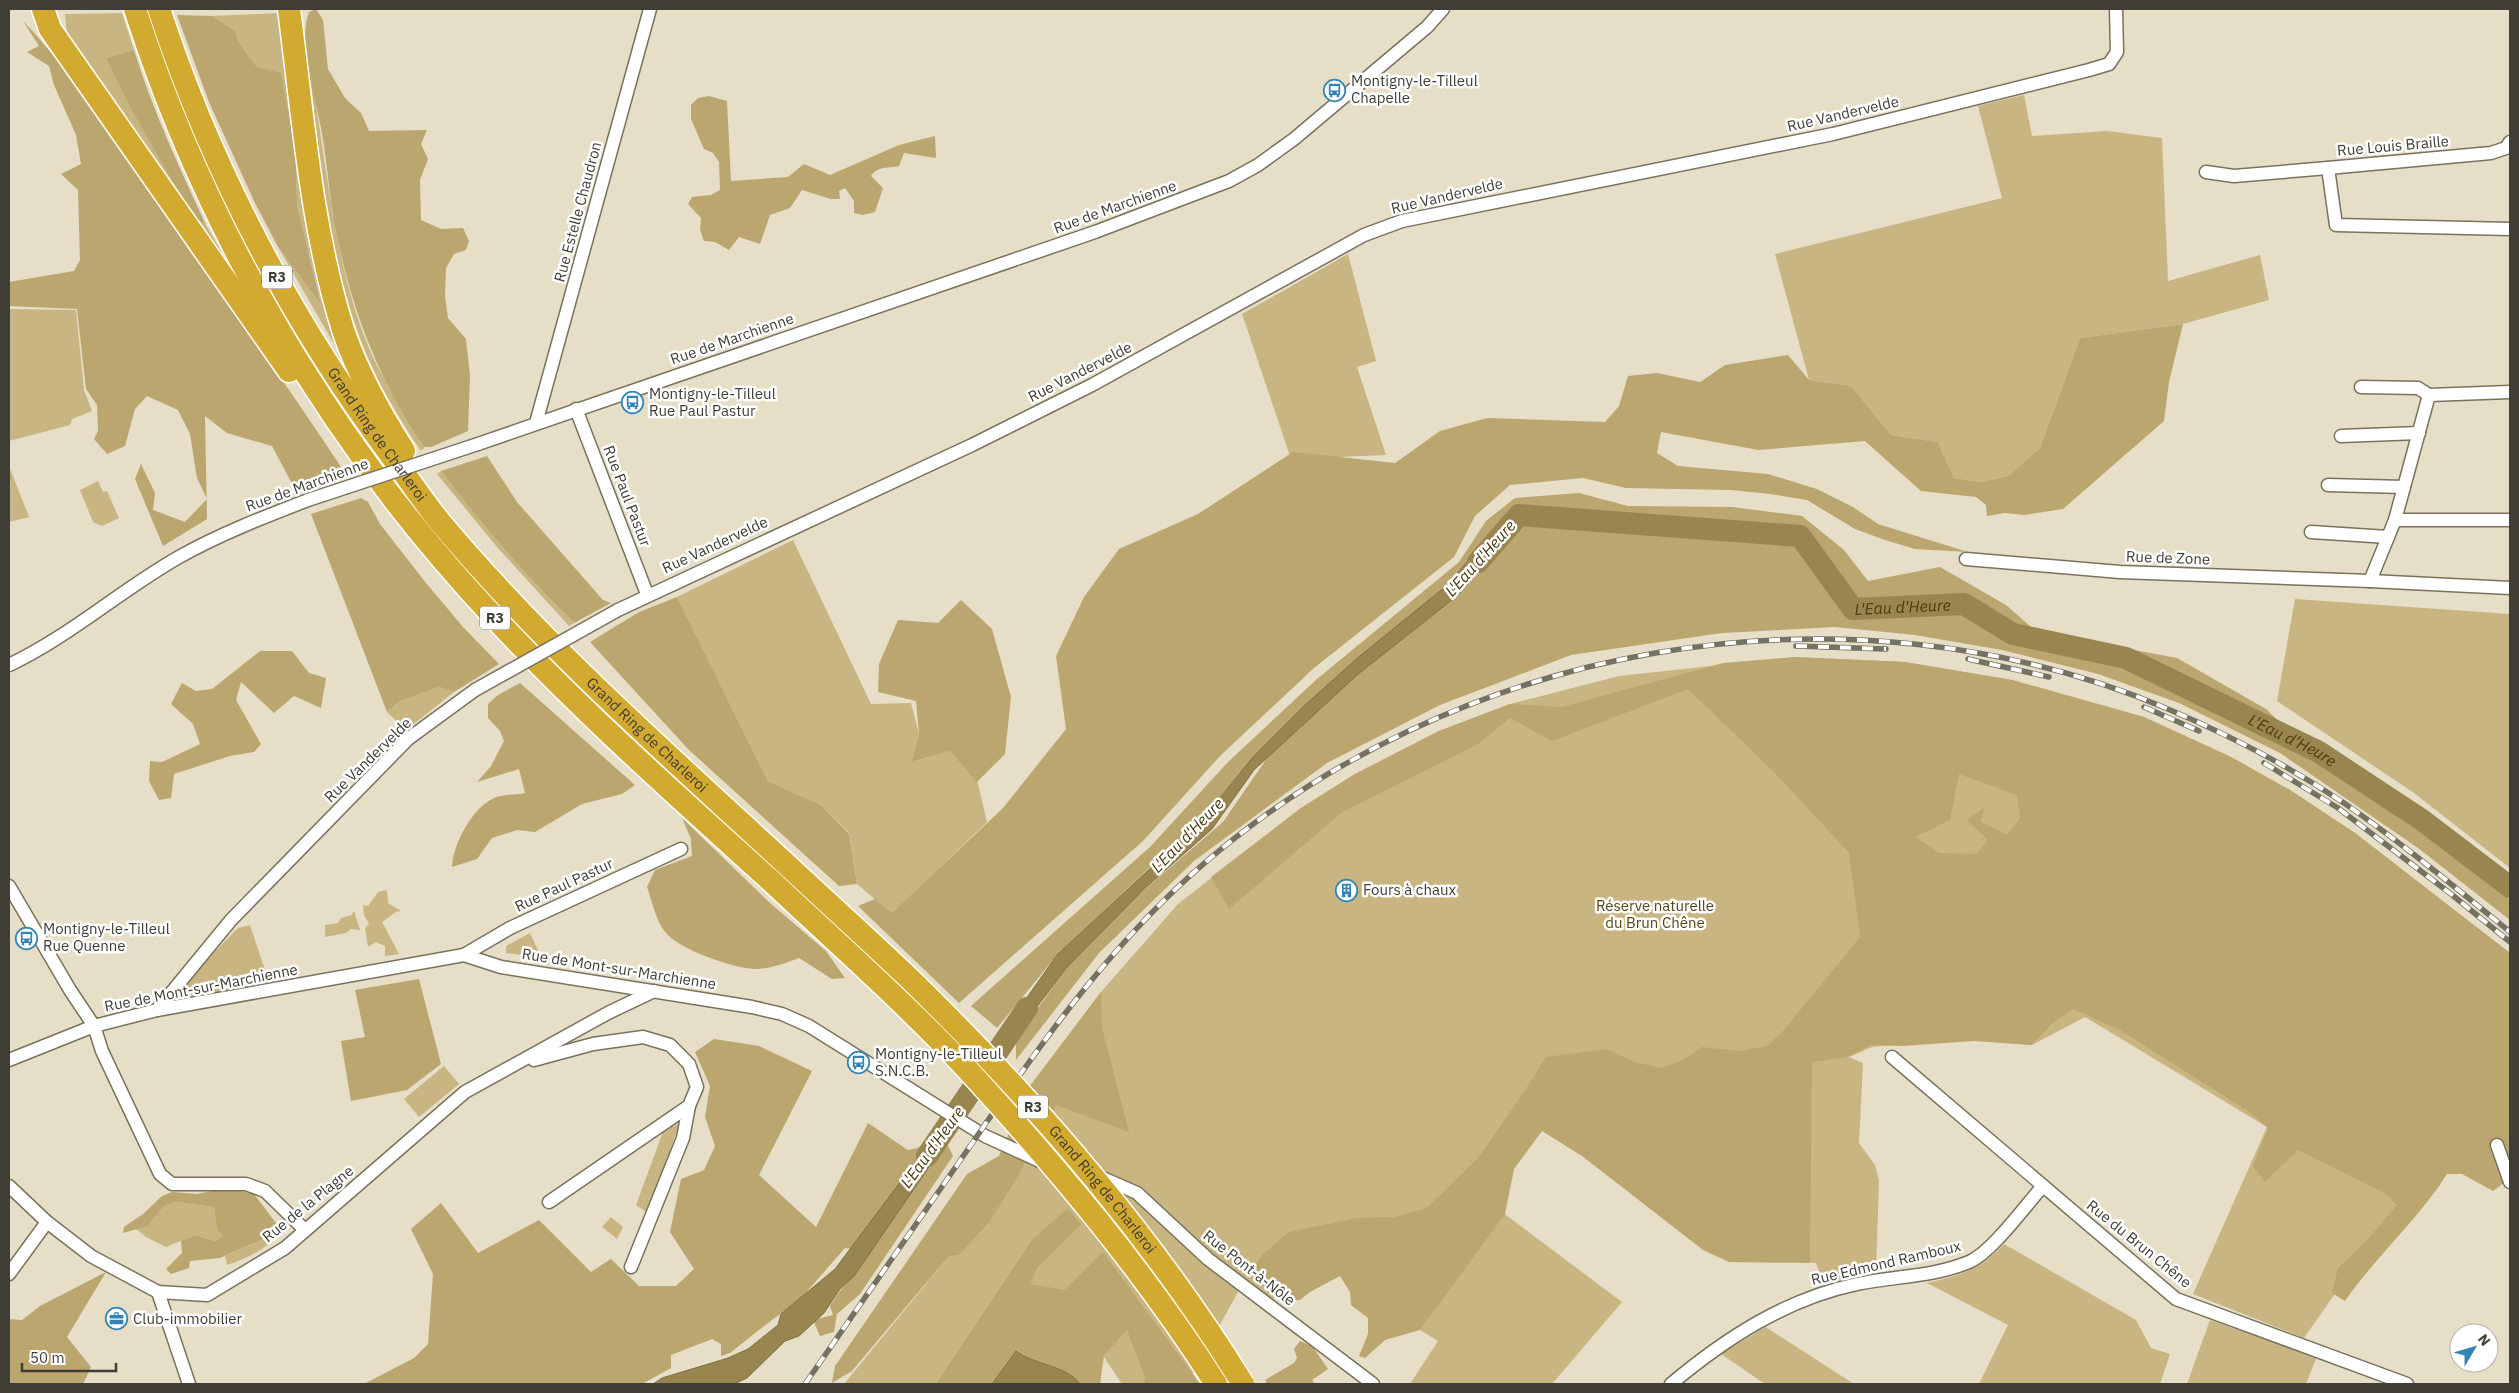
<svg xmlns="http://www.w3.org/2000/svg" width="2519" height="1393" viewBox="0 0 2519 1393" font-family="'IBM Plex Sans',sans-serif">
<rect width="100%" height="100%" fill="#e6dec7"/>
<!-- green -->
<g fill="#c8b581">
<path d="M122 13 134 50 106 58 193 217 206 225 233 271 228 270 67 35 65 14Z"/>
<path d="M280 13 360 389 277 245 321 302 297 204 296 155 257 67 238 41 236 31 212 16Z"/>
<path d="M309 65C327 159 333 267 372 355 377 367 385 379 391 392 401 411 411 430 425 447L421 451C398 417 376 380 361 341 328 253 319 157 309 65Z"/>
<path d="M2024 95 2032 136 2107 131 2162 138 2168 281 2260 255 2269 300 2183 324 2080 338 2040 448 2008 476 1980 482 1954 478 1938 442 1891 435 1851 386 1809 380 1775 254 2002 198 1978 106Z"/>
<path d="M1348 254 1376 361 1357 367 1386 455 1291 459 1242 314Z"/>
<path d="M9 309 76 310 84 390 92 411 72 419 70 425 9 441Z"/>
<path d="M9 466 29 517 9 522Z"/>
<path d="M441 471C481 524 526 576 574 623L569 626 497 547 437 474Z"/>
<path d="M98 481 103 492 107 491 119 518 102 526 93 522 80 490Z"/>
<path d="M793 540 871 704 911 703 919 734 911 762 950 751 977 780 987 822 892 914 857 884 849 833 821 805 768 781 677 597Z"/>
<path d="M2295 599 2510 614V868L2414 793 2277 701Z"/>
<path d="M1795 657 1905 662 2012 680 2144 717 2231 757 2290 790 2355 833 2510 953 2458 1158 2365 1251 2304 1338 2193 1294 2267 1127 2085 1017 2032 1045 1973 1040 1904 1044 1872 1047 1849 1057 1863 1063 1859 1143 1875 1165 1879 1181 1876 1272 1823 1284 1816 1263H1810V1258L1541 1126 1487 1188 1506 1215 1622 1302 1552 1384H1410L1438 1341 1420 1330 1450 1287 1337 1261 1266 1303 1242 1285 1187 1384H1122L1104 1357 1100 1384H1080L1075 1377 1016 1351 992 1384H844L948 1257 959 1255 1053 1110 1030 1086 1101 992 1178 904 1301 808 1355 774 1439 731 1510 704 1619 676Z"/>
<path d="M439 687 454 692 406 730 387 712 398 702Z"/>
<path d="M387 890 388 903 401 911 396 912 382 922 399 954 385 956V946L376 942 368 947 365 928 369 924 364 915 363 905 368 906 378 892Z"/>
<path d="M354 911 360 930 351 929 346 933 325 937V925L338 923 341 918 351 915Z"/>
<path d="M250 925 270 985 196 998C188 994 185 990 185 982L238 928Z"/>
<path d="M530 933 541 957 506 953V946Z"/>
<path d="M444 1066 459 1084 419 1117 404 1099Z"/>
<path d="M679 1124 649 1214 636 1205 664 1129Z"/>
<path d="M176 1202 214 1207 217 1230 223 1236 215 1241 195 1235 166 1247 146 1237 136 1229 148 1226 164 1206Z"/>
<path d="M611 1217 623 1227 617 1239 602 1227Z"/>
<path d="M282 1231C268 1248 248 1258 227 1265L225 1256Z"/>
<path d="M2004 1244 2136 1320 2151 1348 2170 1354 2160 1384H1979L2008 1325 1927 1283C1961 1275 1980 1270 2004 1244Z"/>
<path d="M2210 1320 2287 1347 2316 1359 2306 1384H2187Z"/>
<path d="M1766 1327 1767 1328 1854 1384H1765L1721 1354Z"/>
</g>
<!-- forest -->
<g fill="#bba66f" fill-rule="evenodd">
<path d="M316 9 323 20 328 69 345 98 361 113 369 131 427 130 421 144 428 159 420 180 421 220 441 229 463 228 469 241 466 250 454 254 446 268 445 296 448 318 466 339 470 375 468 431 431 447H425C411 430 401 411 391 392 364 340 346 284 335 226 329 194 327 161 321 128 315 95 297 44 309 12Z"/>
<path d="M177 15 212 16 236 31 238 41 257 67 281 73 296 155 297 204 321 304 277 245 255 203 209 102Z"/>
<path d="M23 21C74 74 114 139 156 199 220 291 285 382 347 476L297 493 272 446 227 433 205 416 207 519 163 546 135 479 141 464 155 493 153 510 185 522 207 499 197 478 190 434 178 410 147 396 135 409 125 446 107 454 94 439 98 431 97 405 86 389 77 309 9 306V282L74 271 80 260 78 190 61 174 81 164 76 135 54 85 49 66 27 52 39 46Z"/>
<path d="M134 50C153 111 179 167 206 225L193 217 132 110 106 58Z"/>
<path d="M709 96 727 101 731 181 788 177 804 164 830 175 899 145 935 136 936 158 904 153 899 166C888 169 879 165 871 176L883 188 875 212 863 215 854 213V201L845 188 839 191 840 199H831L802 190 790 208 770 215 760 244 739 237 729 250 715 242 704 241 700 230 701 218 688 204 692 197 711 195 720 190 719 162 713 153 704 149 691 119V105L698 98Z"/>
<path d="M2183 324 2169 382 2164 421 2063 509 2024 515 2005 513 1987 516 1986 505 1976 497 1921 491 1865 441 1758 450 1661 432 1657 453 1678 466 1768 474 1817 489 1853 507 1878 524 1968 552 1915 549 1885 540 1855 529 1807 500 1770 494 1731 490 1626 488 1583 478 1510 485 1475 516 1454 557 1314 668 1220 756 1143 841 959 1003 858 906 875 899 892 913 1003 808 1066 729 1056 656 1084 597 1119 549 1198 514 1293 452 1395 463 1440 431 1487 418 1605 422 1619 406 1628 376 1657 373 1700 382 1725 365 1788 355 1809 380 1851 386 1891 435 1938 442 1954 478 1980 482 2008 476 2040 448 2080 338Z"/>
<path d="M487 456 517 502 603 600 611 603 574 623C526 576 481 524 441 471Z"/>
<path d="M1579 493 1628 506 1733 507 1802 516 1844 550 1868 581 1940 567 2006 605 2037 632 2177 658 2266 709 2327 768 2471 867 2510 900V920L2418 848 2280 753 2179 703 2098 674 2002 650 1915 635 1835 627 1722 633 1571 655 1440 705 1327 763 1194 861 1099 953 1016 1060V1039L1067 967 1123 908 1223 822 1292 722 1249 760 1209 811 1057 955 997 1028 971 1006 1150 847 1228 762 1317 679 1459 562 1486 521 1515 498Z"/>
<path d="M361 498 368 502 380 524 426 583 463 627 499 664 454 692 439 687 398 702 387 712 311 514Z"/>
<path d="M677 597 768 781 821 805 849 834 857 884 839 886 689 750 590 642 639 612Z"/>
<path d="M961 600 992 629 1011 697 1005 754 977 782 950 751 911 762 919 734 916 701 878 692 879 664 898 620 938 623Z"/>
<path d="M260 651H292L309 673 326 678 321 708 294 696 274 713 241 682 236 700 261 744 254 752 230 756 174 774 171 798 159 800 149 781 150 761 162 762 200 744 193 724 171 704 182 683 196 691 212 689Z"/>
<path d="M1795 657 1905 662 2012 680 2144 717 2231 757 2290 790 2355 833 2510 953V1161L2497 1159 2504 1183 2493 1191 2462 1174H2447C2418 1220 2376 1256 2345 1301L2332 1293 2338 1268 2367 1240 2397 1205 2385 1193 2298 1150 2265 1182 2253 1166 2268 1128 2251 1113 2120 1030 2073 1009 2053 1023 2031 1045 1974 1041 1903 1046 1871 1045 1847 1057 1812 1062 1810 1263 1729 1262 1703 1250 1582 1156 1542 1131 1514 1169 1505 1214 1420 1330 1385 1340 1365 1358 1359 1356 1368 1334V1318L1351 1305 1350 1292 1340 1276 1310 1292 1300 1300 1286 1301 1264 1281 1252 1278 1255 1266 1263 1254 1289 1232 1356 1218 1395 1217 1427 1208 1478 1158 1524 1092 1546 1057 1607 1049 1634 1062 1662 1068 1683 1060 1702 1047 1740 1051 1767 1046 1784 1030 1860 937 1849 853 1775 773 1688 689 1552 741 1510 718 1478 744 1341 813 1229 909 1211 877 1301 808 1355 774 1439 731 1510 704 1562 707 1723 663ZM1959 774 2017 795 2020 818 2007 835 1981 822 1984 808 1967 820 1988 840 1976 854 1939 853 1915 837 1950 820Z"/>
<path d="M520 683 635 785 622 794 582 804 535 832 517 830 492 838 477 859 452 867C453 844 472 808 494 798 503 794 516 795 525 793L519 769 477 782 491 766 504 741 500 731 488 718V704L498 695Z"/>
<path d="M682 818 770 903 826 951 845 978 832 979 799 958C786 963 772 968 758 969 738 970 684 951 669 936 656 924 653 903 647 887L655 870 692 856 691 839Z"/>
<path d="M419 979 441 1064 407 1090 351 1101 341 1041 365 1037 355 990Z"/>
<path d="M1101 992 1102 1028 1129 1132 1056 1105 1015 1181 990 1221 959 1255 948 1257 852 1371 832 1383 835 1366 967 1174 999 1156 1030 1086Z"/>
<path d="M714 1039 759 1046 812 1071 759 1175 816 1227 868 1123 908 1150 918 1148 940 1129 953 1156 860 1294 837 1314 834 1332 820 1336 813 1320 833 1315 830 1306C842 1286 857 1271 869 1251L845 1248 796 1304 773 1319 730 1353 721 1356V1344L712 1339 671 1355V1368L642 1384H364L414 1358 428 1344 433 1274 411 1229 441 1203 478 1253 539 1220 591 1272 611 1259 639 1286H676L694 1269 670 1232 681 1179 704 1170 715 1146 705 1117 710 1086 695 1052Z"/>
<path d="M227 1188 254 1194 282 1231 220 1258 190 1261 189 1268 171 1274 166 1269 182 1253 181 1241 195 1235 215 1241 223 1236 217 1230 214 1207 176 1202 164 1206 148 1226 123 1233 124 1227 143 1214 162 1196 172 1192 197 1194Z"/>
<path d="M1068 1208 1081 1224 1037 1268 1030 1284 1065 1290 1103 1252 1200 1384H1144L1145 1377 1127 1330 1103 1356 1100 1384H1080C1066 1365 1034 1365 1016 1351L992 1384H936L1032 1240Z"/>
<path d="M106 1272 67 1337 91 1367 83 1384H9V1319L22 1320 40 1306Z"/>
<path d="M1300 1341 1312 1346 1328 1369 1312 1380 1315 1384H1267L1265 1380 1294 1363 1297 1358 1294 1349Z"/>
</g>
<!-- water -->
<g fill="#99854f" stroke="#7e6f47">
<path d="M1492 534 1504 543 1458 595 1357 675 1254 770 1212 829 1143 890 1067 967 1015 1036 1004 1030 1057 955 1203 819 1250 760 1304 706 1361 655 1445 587Z"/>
<path d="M941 1128 951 1135 854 1276 840 1289 824 1313 799 1336 785 1341 747 1378 734 1384H653L662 1378 728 1358 748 1349 778 1325 781 1314 835 1269Z"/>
<path d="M1016 1351C1034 1365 1066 1365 1080 1384H992Z"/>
</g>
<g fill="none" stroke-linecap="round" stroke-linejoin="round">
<!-- river -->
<g stroke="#99854f" stroke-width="22">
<path id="s1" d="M1478 562 1519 515 1800 536 1853 609 1964 604 2013 634 2126 658 2319 752 2422 820 2510 887"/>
<path d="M927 1156 1027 1008"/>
</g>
<defs>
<g id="minor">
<path d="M2510 142 2506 148 2491 153 2328 168 2336 225 2510 229"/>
<path d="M2206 172 2234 176 2328 168"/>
<path d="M2361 387 2418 388 2429 395"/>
<path d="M576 409 647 594"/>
<path d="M536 423 650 9"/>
<path d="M2341 436 2419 433"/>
<path d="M478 444 1095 232 1229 181 1258 165 1294 139 1427 27 1443 9"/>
<path d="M2328 485 2404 487"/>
<path d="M2395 520H2510"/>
<path d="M2311 532 2388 537"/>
<path d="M1966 559 2120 572 2370 581 2510 588"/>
<path d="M2370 581 2395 520 2429 395 2510 392"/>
<path d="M618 610 972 445 1092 385 1364 235 1402 221 1833 134 2089 70 2109 64 2117 52 2116 9"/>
<path d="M9 665C70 636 121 590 179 557 220 534 264 517 308 500"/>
<path d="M9 886 70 990 94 1026 102 1051 160 1174 172 1184H246L265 1191 305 1230"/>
<path d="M464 955 510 928 681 849"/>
<path d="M157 1010 231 920 408 739 475 690"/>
<path d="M1892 1057 2176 1299 2407 1384"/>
<path d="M9 1060 94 1026 157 1010 464 955 501 967 752 1007 782 1014 809 1026 985 1136 1044 1163 1105 1179 1137 1193 1208 1259 1373 1384"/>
<path d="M534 1060 593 1044 643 1037 670 1045 689 1064 697 1087 689 1106 683 1138 631 1267"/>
<path d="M2497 1145 2510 1182"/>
<path d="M9 1186 47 1222 91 1256 158 1292 207 1295 285 1248 465 1092 608 1013 654 991"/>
<path d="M549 1202 689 1106"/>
<path d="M9 1274 47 1222"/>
<path d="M158 1292 189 1384"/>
<path d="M1671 1384C1726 1338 1786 1299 1857 1284 1894 1276 1933 1277 1969 1262 1992 1252 2025 1206 2043 1186"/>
</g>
<g id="motorway">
<path d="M43 9 50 29 289 371"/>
<path d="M135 9C207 233 331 443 492 615 579 709 675 794 770 880"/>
<path id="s2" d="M159 9C212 171 293 324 395 461 410 481 424 502 440 522 544 646 667 754 785 863"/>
<path d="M289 9C303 116 311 229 344 333 358 373 381 415 404 451"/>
</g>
</defs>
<!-- minor casing -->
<use href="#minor" stroke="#79725d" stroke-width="15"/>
<!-- motorway casing -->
<use href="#motorway" stroke="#fff" stroke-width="25"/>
<!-- minor -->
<use href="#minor" stroke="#fff" stroke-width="12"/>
<!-- motorway -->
<use href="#motorway" stroke="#d2aa30" stroke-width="22"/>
<defs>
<g id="rail">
<path d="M1796 646 1886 649"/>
<path d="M1968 659 2049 677"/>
<path d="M2144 707 2199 731"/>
<path d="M2264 763 2338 808 2451 894 2510 942"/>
<path d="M805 1384C861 1303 917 1223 973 1142 1039 1046 1105 952 1192 874 1453 641 1845 572 2168 709 2229 735 2289 766 2344 803 2402 843 2456 888 2510 932"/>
</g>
</defs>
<!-- rail casing -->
<use href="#rail" stroke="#757163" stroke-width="5.5"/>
<!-- rail -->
<use href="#rail" stroke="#fff" stroke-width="4" stroke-dasharray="11" stroke-linecap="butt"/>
<defs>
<g id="minor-bridge">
<path d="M308 500 478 444"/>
<path d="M475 690 618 610"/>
</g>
<g id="motorway-bridge">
<path id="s3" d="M785 863C827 902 869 940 910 979 1035 1101 1151 1235 1243 1384"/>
<path d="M770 880C836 942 904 1002 966 1068 1057 1167 1144 1271 1216 1384"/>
</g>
</defs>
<!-- minor-bridge casing -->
<use href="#minor-bridge" stroke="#79725d" stroke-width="15" stroke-linecap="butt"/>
<!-- motorway-bridge casing -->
<use href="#motorway-bridge" stroke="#fff" stroke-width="25" stroke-linecap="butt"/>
<!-- minor-bridge -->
<use href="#minor-bridge" stroke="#fff" stroke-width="12"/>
<!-- motorway-bridge -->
<use href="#motorway-bridge" stroke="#d2aa30" stroke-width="22"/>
</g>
<!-- icons -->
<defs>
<symbol id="bus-ring" viewBox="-11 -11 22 22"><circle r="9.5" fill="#fff" stroke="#3383b4" stroke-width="1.5"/><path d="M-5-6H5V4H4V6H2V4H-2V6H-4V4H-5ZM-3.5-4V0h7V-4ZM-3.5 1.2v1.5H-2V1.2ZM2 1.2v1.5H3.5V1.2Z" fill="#3383b4"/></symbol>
<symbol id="building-ring" viewBox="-11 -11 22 22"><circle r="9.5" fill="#fff" stroke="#3383b4" stroke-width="1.5"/><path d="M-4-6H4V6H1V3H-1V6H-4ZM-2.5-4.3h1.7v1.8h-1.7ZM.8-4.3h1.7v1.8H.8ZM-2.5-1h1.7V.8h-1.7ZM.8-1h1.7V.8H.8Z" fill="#3383b4"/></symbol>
<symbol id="office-ring" viewBox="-11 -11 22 22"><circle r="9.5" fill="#fff" stroke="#3383b4" stroke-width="1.5"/><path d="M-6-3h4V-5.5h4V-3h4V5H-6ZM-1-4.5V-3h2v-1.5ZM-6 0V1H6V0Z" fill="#3383b4"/></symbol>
</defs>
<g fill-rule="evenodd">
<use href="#bus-ring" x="1322" y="78" width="25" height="25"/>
<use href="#bus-ring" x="620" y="390" width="25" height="25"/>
<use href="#building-ring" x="1334" y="878" width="25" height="25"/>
<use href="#bus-ring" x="14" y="926" width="25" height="25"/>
<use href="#bus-ring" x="846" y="1050" width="25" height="25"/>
<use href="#office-ring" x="104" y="1306" width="25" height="25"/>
</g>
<g text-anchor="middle" stroke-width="5" stroke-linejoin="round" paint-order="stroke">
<!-- shield labels -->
<g fill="#fff" stroke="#797771" stroke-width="1">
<rect x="262" y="265.5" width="30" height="23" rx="4"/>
<rect x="480" y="606.5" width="30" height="23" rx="4"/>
<rect x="1018" y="1095.5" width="30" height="23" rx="4"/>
</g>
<g font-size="14" font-weight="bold" fill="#403d34">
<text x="277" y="282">R3</text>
<text x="495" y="623">R3</text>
<text x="1033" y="1112">R3</text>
</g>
<!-- poi labels -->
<g font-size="15" fill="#403d34" stroke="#fff" text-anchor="start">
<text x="1351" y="86">Montigny-le-Tilleul<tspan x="1351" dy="17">Chapelle</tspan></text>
<text x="649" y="399">Montigny-le-Tilleul<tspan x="649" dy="17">Rue Paul Pastur</tspan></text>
<text x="1363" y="895">Fours à chaux</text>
<text x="43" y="934">Montigny-le-Tilleul<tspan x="43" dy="17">Rue Quenne</tspan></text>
<text x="875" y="1059">Montigny-le-Tilleul<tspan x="875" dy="17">S.N.C.B.</tspan></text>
<text x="133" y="1324">Club-immobilier</text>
</g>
<!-- street labels -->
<g font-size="15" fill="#403d34" stroke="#fff">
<text transform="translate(1843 114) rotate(-13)" y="5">Rue Vandervelde</text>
<text transform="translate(2393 146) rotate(-5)" y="5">Rue Louis Braille</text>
<text transform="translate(1447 196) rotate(-13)" y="5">Rue Vandervelde</text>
<text transform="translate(1115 207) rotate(-20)" y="5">Rue de Marchienne</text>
<text transform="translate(578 212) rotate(-75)" y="5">Rue Estelle Chaudron</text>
<text transform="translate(732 339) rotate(-19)" y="5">Rue de Marchienne</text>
<text transform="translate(1080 372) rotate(-27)" y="5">Rue Vandervelde</text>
<text dy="5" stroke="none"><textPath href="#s2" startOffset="480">Grand Ring de Charleroi</textPath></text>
<text transform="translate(307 485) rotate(-20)" y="5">Rue de Marchienne</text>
<text transform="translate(627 496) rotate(69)" y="5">Rue Paul Pastur</text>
<text transform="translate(715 545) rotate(-25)" y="5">Rue Vandervelde</text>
<text transform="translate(2168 558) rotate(2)" y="5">Rue de Zone</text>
<text dy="5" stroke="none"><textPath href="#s2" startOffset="885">Grand Ring de Charleroi</textPath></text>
<text transform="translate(368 760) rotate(-44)" y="5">Rue Vandervelde</text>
<text transform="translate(564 885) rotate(-25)" y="5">Rue Paul Pastur</text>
<text transform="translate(619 969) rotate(9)" y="5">Rue de Mont-sur-Marchienne</text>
<text transform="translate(201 988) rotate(-11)" y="5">Rue de Mont-sur-Marchienne</text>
<text dy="5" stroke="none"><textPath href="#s3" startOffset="456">Grand Ring de Charleroi</textPath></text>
<text transform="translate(308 1204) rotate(-39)" y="5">Rue de la Plagne</text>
<text transform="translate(2139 1244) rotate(39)" y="5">Rue du Brun Chêne</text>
<text transform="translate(1886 1263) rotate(-13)" y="5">Rue Edmond Ramboux</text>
<text transform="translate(1249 1268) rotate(38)" y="5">Rue Pont-à-Nôle</text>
</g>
<!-- park labels -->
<g font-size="15" fill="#55451a" stroke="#fff">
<text x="1655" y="911">Réserve naturelle<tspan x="1655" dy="17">du Brun Chêne</tspan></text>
</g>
<!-- water labels -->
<g font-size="16" font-style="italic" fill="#4a3b0e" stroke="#fff">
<text transform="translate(1480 558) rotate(-48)" y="6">L'Eau d'Heure</text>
<text dy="6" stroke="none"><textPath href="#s1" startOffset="484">L'Eau d'Heure</textPath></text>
<text dy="6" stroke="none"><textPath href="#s1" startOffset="904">L'Eau d'Heure</textPath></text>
<text transform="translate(1187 835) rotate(-46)" y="6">L'Eau d'Heure</text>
<text transform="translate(932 1147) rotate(-54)" y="6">L'Eau d'Heure</text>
</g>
</g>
<!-- border -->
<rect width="2519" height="1393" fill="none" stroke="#403d34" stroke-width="20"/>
<!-- north arrow -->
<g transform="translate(2474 1348) rotate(52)"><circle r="24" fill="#ffffff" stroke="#b3b1ae"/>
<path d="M0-4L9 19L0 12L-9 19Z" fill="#3383b4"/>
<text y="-8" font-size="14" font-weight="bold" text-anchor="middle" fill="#403d34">N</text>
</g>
<!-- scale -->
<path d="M22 1363v8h94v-8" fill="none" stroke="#403d34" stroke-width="2.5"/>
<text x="30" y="1363" font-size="15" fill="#403d34" stroke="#ffffff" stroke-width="4" paint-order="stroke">50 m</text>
</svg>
